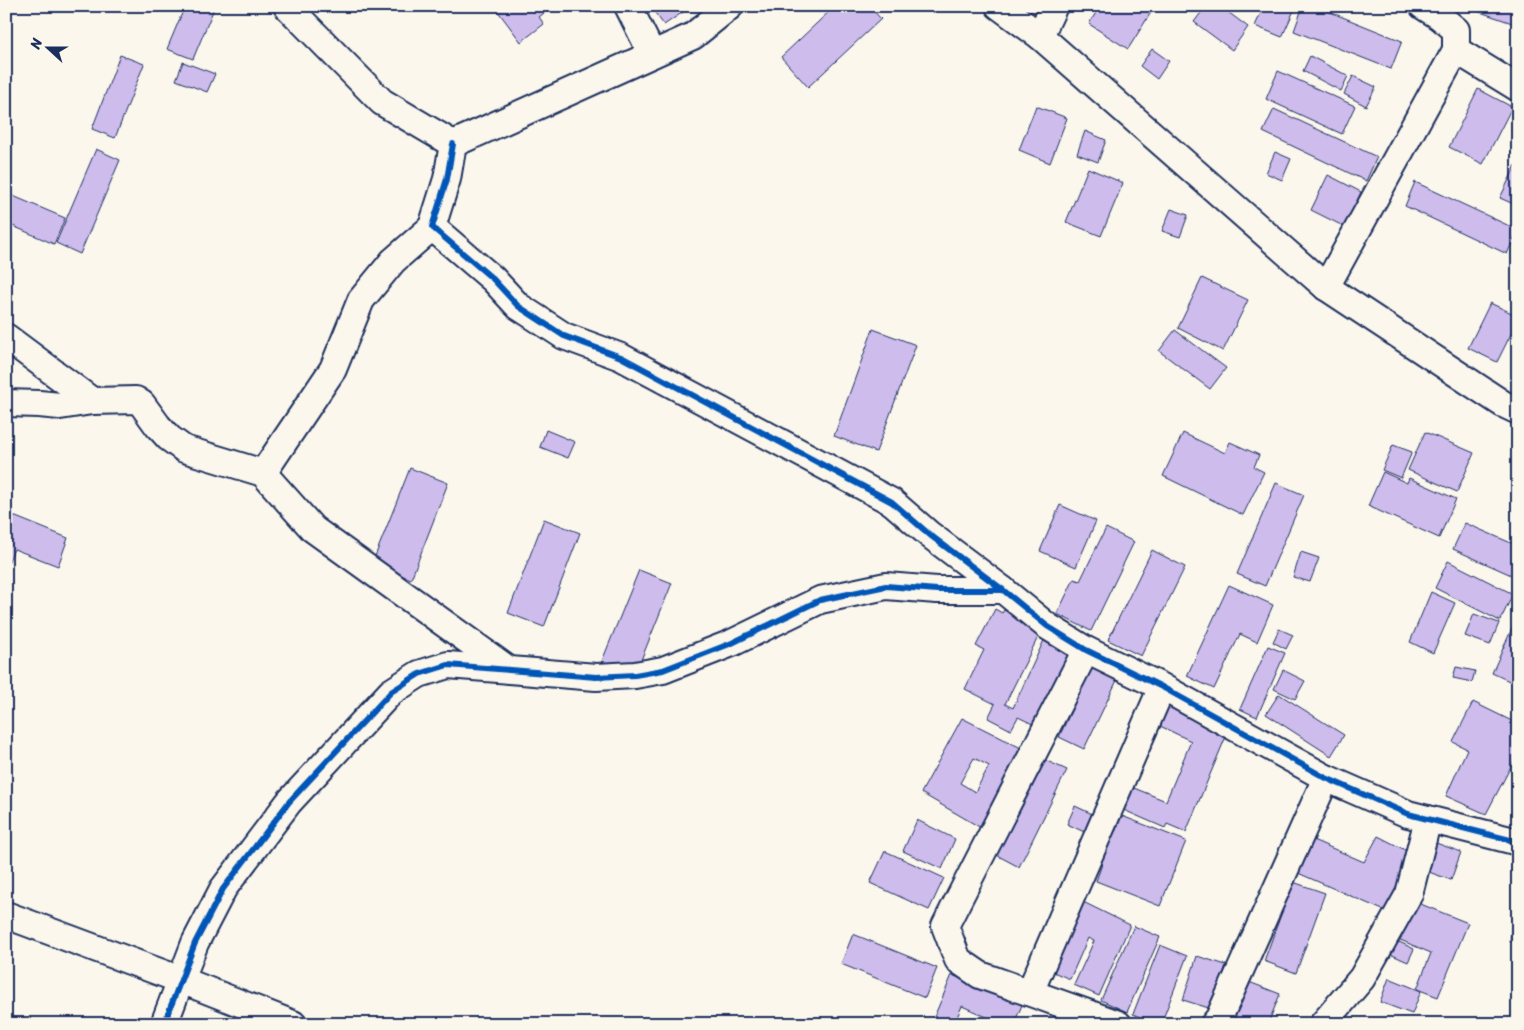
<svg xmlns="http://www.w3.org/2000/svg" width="1524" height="1030" viewBox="0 0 1524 1030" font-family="Sriracha,sans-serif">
<rect width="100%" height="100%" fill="#fbf7ec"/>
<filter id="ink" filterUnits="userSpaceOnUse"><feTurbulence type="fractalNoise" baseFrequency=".02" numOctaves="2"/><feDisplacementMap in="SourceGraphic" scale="10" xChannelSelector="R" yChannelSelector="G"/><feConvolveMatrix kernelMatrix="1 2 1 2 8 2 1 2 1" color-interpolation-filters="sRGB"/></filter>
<g filter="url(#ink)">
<!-- building -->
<g fill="#cebced" stroke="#1b2f5e" fill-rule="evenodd">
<path d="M185 6H215L193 59 167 49Z"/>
<path d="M494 6H553L539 17 544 24 521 42Z"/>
<path d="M650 6H683L686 10 664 25Z"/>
<path d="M835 6H869L881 19 808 87 781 57Z"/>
<path d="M1100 6H1155L1128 49 1089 24Z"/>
<path d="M1206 6H1220L1248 27 1232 50 1194 22Z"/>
<path d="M1264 6H1296L1282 37 1255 26Z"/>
<path d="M1303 6H1315L1402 41 1391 69 1294 31Z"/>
<path d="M1478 6H1518V25L1477 11Z"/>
<path d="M1152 49 1169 61 1157 79 1140 66Z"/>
<path d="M120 55 144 64 115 138 92 129Z"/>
<path d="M1310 56 1348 76 1341 91 1303 71Z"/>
<path d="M183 62 215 74 207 92 176 80Z"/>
<path d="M1278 71 1355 106 1342 134 1266 99Z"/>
<path d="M1353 76 1376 87 1366 106 1344 94Z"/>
<path d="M1478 89 1512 107 1483 164 1449 147Z"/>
<path d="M1036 106 1067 118 1050 163 1019 150Z"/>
<path d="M1274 109 1377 157 1366 181 1263 132Z"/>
<path d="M1085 131 1106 140 1098 162 1077 154Z"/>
<path d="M96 149 120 160 80 254 56 243Z"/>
<path d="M1275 152 1291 159 1282 180 1266 173Z"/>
<path d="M1518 161V206L1500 198Z"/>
<path d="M1088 168 1123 183 1101 236 1066 222Z"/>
<path d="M1328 175 1361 192 1345 227 1311 210Z"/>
<path d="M1415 182 1518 230 1507 254 1405 206Z"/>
<path d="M6 193 65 218 54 244 6 223Z"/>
<path d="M1171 209 1188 215 1180 237 1162 231Z"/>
<path d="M1202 278 1248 300 1223 351 1178 328Z"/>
<path d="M1490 303 1518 316V320L1497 362 1468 348Z"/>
<path d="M873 329 916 345 876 452 834 436Z"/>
<path d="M1175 330 1226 368 1210 389 1159 351Z"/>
<path d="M546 430 575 442 568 458 540 447Z"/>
<path d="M1425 432 1474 453 1457 492 1408 470Z"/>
<path d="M1183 433 1225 453 1230 442 1259 455 1254 467 1264 472 1243 515 1163 476Z"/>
<path d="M1393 445 1412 452 1401 478 1382 470Z"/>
<path d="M410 468 448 483 411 579 372 564Z"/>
<path d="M1383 472 1407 483 1409 478 1456 499 1439 538 1368 506Z"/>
<path d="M1276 483 1304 495 1265 586 1237 574Z"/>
<path d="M1060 505 1096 521 1076 567 1040 551Z"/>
<path d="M6 513 68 538 58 566 14 549 6 568Z"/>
<path d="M544 519 580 533 544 627 508 613Z"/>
<path d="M1465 523 1518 546V578L1453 549Z"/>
<path d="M1106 528 1134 542 1091 631 1057 614 1074 579 1080 581Z"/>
<path d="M1152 550 1185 567 1141 656 1108 640Z"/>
<path d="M1301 552 1319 558 1310 582 1293 577Z"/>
<path d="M1448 561 1513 594 1500 621 1435 588Z"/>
<path d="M639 570 672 583 635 675 602 661Z"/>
<path d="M1229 585 1273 605 1257 642 1240 634 1214 689 1187 676Z"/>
<path d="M1431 592 1455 603 1433 653 1410 642Z"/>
<path d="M995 609 1002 613 1004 610 1042 629 1005 704 1013 708 1045 638 1073 651 1039 727 1018 717 1011 730 988 718 995 704 965 689 984 650 976 646Z"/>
<path d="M1474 614 1499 623 1490 645 1465 636Z"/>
<path d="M1518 615V685L1492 673Z"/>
<path d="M1279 629 1293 635 1286 649 1273 642Z"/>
<path d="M1268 646 1285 653 1257 717 1240 709Z"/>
<path d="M1094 662 1120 674 1084 749 1059 737Z"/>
<path d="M1456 667 1475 671 1472 682 1453 678Z"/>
<path d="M1283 670 1305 681 1295 699 1274 689Z"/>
<path d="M1279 694 1344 735 1331 756 1266 714Z"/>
<path d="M1473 702 1518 724V730L1514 740 1518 743V753L1486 814 1446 796 1467 749 1453 742Z"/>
<path d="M1168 705 1227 734 1186 832 1167 824 1165 828 1119 808 1129 786 1166 801 1191 741 1158 725Z"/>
<path d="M962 718 1025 750 983 829 921 793ZM974 758 989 766 975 792 960 783Z"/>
<path d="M1038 757 1067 770 1019 867 987 850Z"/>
<path d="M1075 806 1101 818 1093 836 1067 824Z"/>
<path d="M1122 816 1186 841 1160 906 1096 881 1102 864 1097 862 1110 830 1115 832Z"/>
<path d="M917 820 955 839 942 869 903 851Z"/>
<path d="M1378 836 1413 854 1385 911 1298 873 1313 840 1364 862Z"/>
<path d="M1436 843 1461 852 1451 880 1426 871Z"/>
<path d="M885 851 944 878 929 910 870 883Z"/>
<path d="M1293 882 1325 893 1296 973 1264 961Z"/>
<path d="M1077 899 1130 925 1099 996 1074 985 1094 941 1088 938 1070 979 1046 969Z"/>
<path d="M1413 901 1468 923 1438 997 1417 989 1431 953 1398 939Z"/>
<path d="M1512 918 1518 919V942H1510Z"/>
<path d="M1134 926 1160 937 1127 1012 1101 1000Z"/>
<path d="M853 934 937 968 925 998 841 964Z"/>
<path d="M1395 940 1414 949 1408 962 1390 954Z"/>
<path d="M1160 945 1187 956 1161 1024H1157L1133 1014Z"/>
<path d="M1197 956 1226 965 1212 1009 1183 1000Z"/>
<path d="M952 975 1022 1005 1014 1024H986L989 1018 962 1006 954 1024H931Z"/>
<path d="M1389 978 1421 991 1412 1014 1380 1002Z"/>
<path d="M1249 982 1280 994 1268 1024H1232Z"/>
</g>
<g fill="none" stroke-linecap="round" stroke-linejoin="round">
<defs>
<g id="minor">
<path d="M287 6 382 102 453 144"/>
<path d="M628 6 652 54"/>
<path d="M999 6 1040 36"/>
<path d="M1054 6 1040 36 1326 287 1503 404 1518 411"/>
<path d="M1456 50 1518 88"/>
<path d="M453 144 447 179 432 227 493 279 518 306 564 336 621 357 892 502 930 535 1003 590 1047 626 1086 650 1162 687 1326 778 1408 814 1518 842"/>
<path d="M453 144 693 36 730 6"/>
<path d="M1326 287 1456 50V30L1439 16 1423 6"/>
<path d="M6 337 92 401"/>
<path d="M6 403 39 404 60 406 92 401 136 400 142 404 158 426 169 438 184 449 263 473 313 529 509 670"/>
<path d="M263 473 333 369 361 300 393 261 432 227"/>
<path d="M1086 650 945 926 958 960 980 975 1118 1024"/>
<path d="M6 915 181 980 293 1024"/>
<path d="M1030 992 1162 687"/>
<path d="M164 1024 195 943 223 889 289 802 391 692 419 674 448 665 596 677 635 675 663 670 732 643 820 600 886 586 937 590H1003"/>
<path d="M1214 1024 1219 1018 1326 778"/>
<path d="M1323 1024 1362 978 1409 894 1428 819"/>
</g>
</defs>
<!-- minor casing -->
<use href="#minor" stroke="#1b2f5e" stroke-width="30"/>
<!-- minor -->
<use href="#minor" stroke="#fbf7ec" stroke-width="26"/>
<defs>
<g id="cycleway">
<path d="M453 144 447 179 432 227 493 279 518 306 564 336 621 357 892 502 930 535 1003 590 1047 626 1086 650 1162 687 1326 778 1408 814 1518 842"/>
<path d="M164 1024 195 943 223 889 289 802 391 692 419 674 448 665 596 677 635 675 663 670 732 643 820 600 886 586 937 590H1003"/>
</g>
</defs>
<!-- cycleway casing -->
<use href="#cycleway" stroke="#fbf7ec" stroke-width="9"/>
<!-- cycleway -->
<use href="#cycleway" stroke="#0057b8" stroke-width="6"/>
</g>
</g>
<!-- margin -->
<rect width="1524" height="1030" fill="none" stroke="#fbf7ec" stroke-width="25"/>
<rect x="12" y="12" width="1499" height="1005" fill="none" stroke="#1b2f5e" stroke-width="2" filter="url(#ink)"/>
<!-- north arrow -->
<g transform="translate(48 48) rotate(291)" stroke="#fbf7ec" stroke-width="4" paint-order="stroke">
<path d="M0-4L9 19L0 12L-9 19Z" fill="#1b2f5e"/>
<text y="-8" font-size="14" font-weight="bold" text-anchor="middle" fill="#1b2f5e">N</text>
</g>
</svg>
